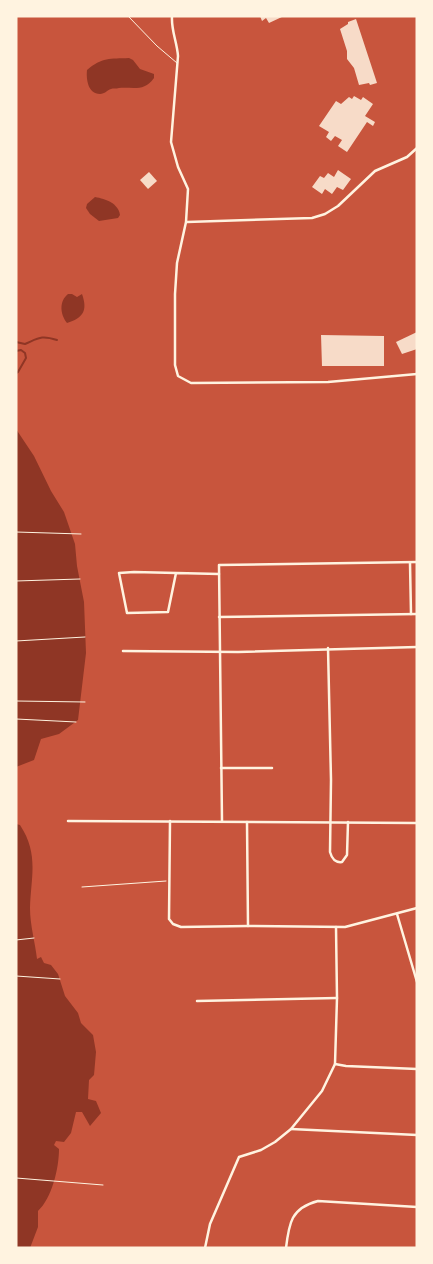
<svg xmlns="http://www.w3.org/2000/svg" width="433" height="1264" viewBox="0 0 433 1264" font-family="'DM Sans',sans-serif">
<rect width="100%" height="100%" fill="#c8553d"/>
<!-- water -->
<g fill="#8f3625">
<path d="M129 58 133 60 140 69 154 74V78C144 92 134 87 119 88 116 89 113 88 111 89 107 90 105 94 100 94 88 94 86 79 87 70 102 57 110 59 129 58Z"/>
<path d="M95 197C106 199 118 203 120 215L118 218 99 221 90 214 86 208 87 204Z"/>
<path d="M68 294H72L77 297 82 294C88 311 83 318 67 323 60 314 59 301 68 294Z"/>
<path d="M16 429 34 456 51 491 64 512 75 544 77 566 84 602 86 653 78 720 59 734 41 739 34 760 16 767Z"/>
<path d="M16 824 20 825C39 854 31 876 30 908 30 925 35 942 37 959L41 957 44 963 51 965 58 974 65 996 78 1013 81 1023 93 1035 96 1052 94 1075 89 1080 88 1099 96 1101 101 1113 90 1126 82 1112H76L71 1133 64 1142 56 1141 54 1145 59 1149C59 1168 52 1198 38 1211V1227L30 1248H16Z"/>
</g>
<g fill="none" stroke-linecap="round" stroke-linejoin="round">
<!-- stream -->
<g stroke="#8f3625" stroke-width="2">
<path d="M16 342 25 344C39 338 41 335 57 340"/>
<path d="M16 351 21 350 25 353 26 358 18 372 16 373"/>
</g>
</g>
<!-- building -->
<g fill="#f7dbc8">
<path d="M260 16H284L269 23 266 18 262 21Z"/>
<path d="M356 19 377 83 370 85 369 83 359 85 354 68 347 59V51L340 29 348 24V22Z"/>
<path d="M354 96 361 100 363 97 373 104 365 116 375 122 373 126 367 122 347 152 338 146 342 140 335 136 331 141 326 137 329 132 319 126 336 101 341 104 349 97 352 99Z"/>
<path d="M338 170 351 179 343 190 337 187 332 194 325 189 322 194 312 187 320 176 324 178 328 173 334 177Z"/>
<path d="M149 172 157 181 148 189 140 180Z"/>
<path d="M417 332V349L402 354 396 342Z"/>
<path d="M321 335 384 336V366H322Z"/>
</g>
<g fill="none" stroke-linecap="round" stroke-linejoin="round">
<!-- path -->
<g stroke="#fff3e0" stroke-width="1">
<path d="M16 532 81 534"/>
<path d="M16 581 80 579"/>
<path d="M16 641 85 637"/>
<path d="M16 701 85 702"/>
<path d="M16 719 76 722"/>
<path d="M82 887 166 881"/>
<path d="M16 940 34 938"/>
<path d="M16 976 60 979"/>
<path d="M16 1178 103 1185"/>
</g>
<!-- service -->
<path stroke="#fff3e0" stroke-width="1" d="M128 16 157 46 177 63"/>
<!-- minor -->
<g stroke="#fff3e0" stroke-width="2.5">
<path d="M172 16C171 30 177 42 178 56L171 142 178 167 188 189 186 222 177 263 175 294V365L178 376 191 383 328 382 417 374"/>
<path d="M187 222 312 218 325 214 338 206 375 171 407 157 417 148"/>
<path d="M410 563 411 614"/>
<path d="M176 573 168 612 127 613 119 573 134 572 219 574"/>
<path d="M219 617 417 614"/>
<path d="M328 648 331 780 330 852C332 859 335 863 342 862L347 855 348 822"/>
<path d="M123 651 238 652 417 647"/>
<path d="M221 768H272"/>
<path d="M68 821 417 823"/>
<path d="M170 821 169 919 173 924 181 927 248 926 345 927 417 908"/>
<path d="M222 821 219 565 417 562"/>
<path d="M247 822 248 926"/>
<path d="M397 914 417 982"/>
<path d="M197 1001 337 998"/>
<path d="M335 1064 346 1066 417 1069"/>
<path d="M291 1129 417 1135"/>
<path d="M205 1248 210 1224 239 1157 261 1150 275 1142 291 1129 322 1091 335 1064 337 998 336 927"/>
<path d="M286 1248C289 1223 291 1208 318 1201L417 1207"/>
</g>
</g>
<!-- border -->
<rect width="433" height="1264" fill="none" stroke="#fff3e0" stroke-width="35"/>
</svg>
